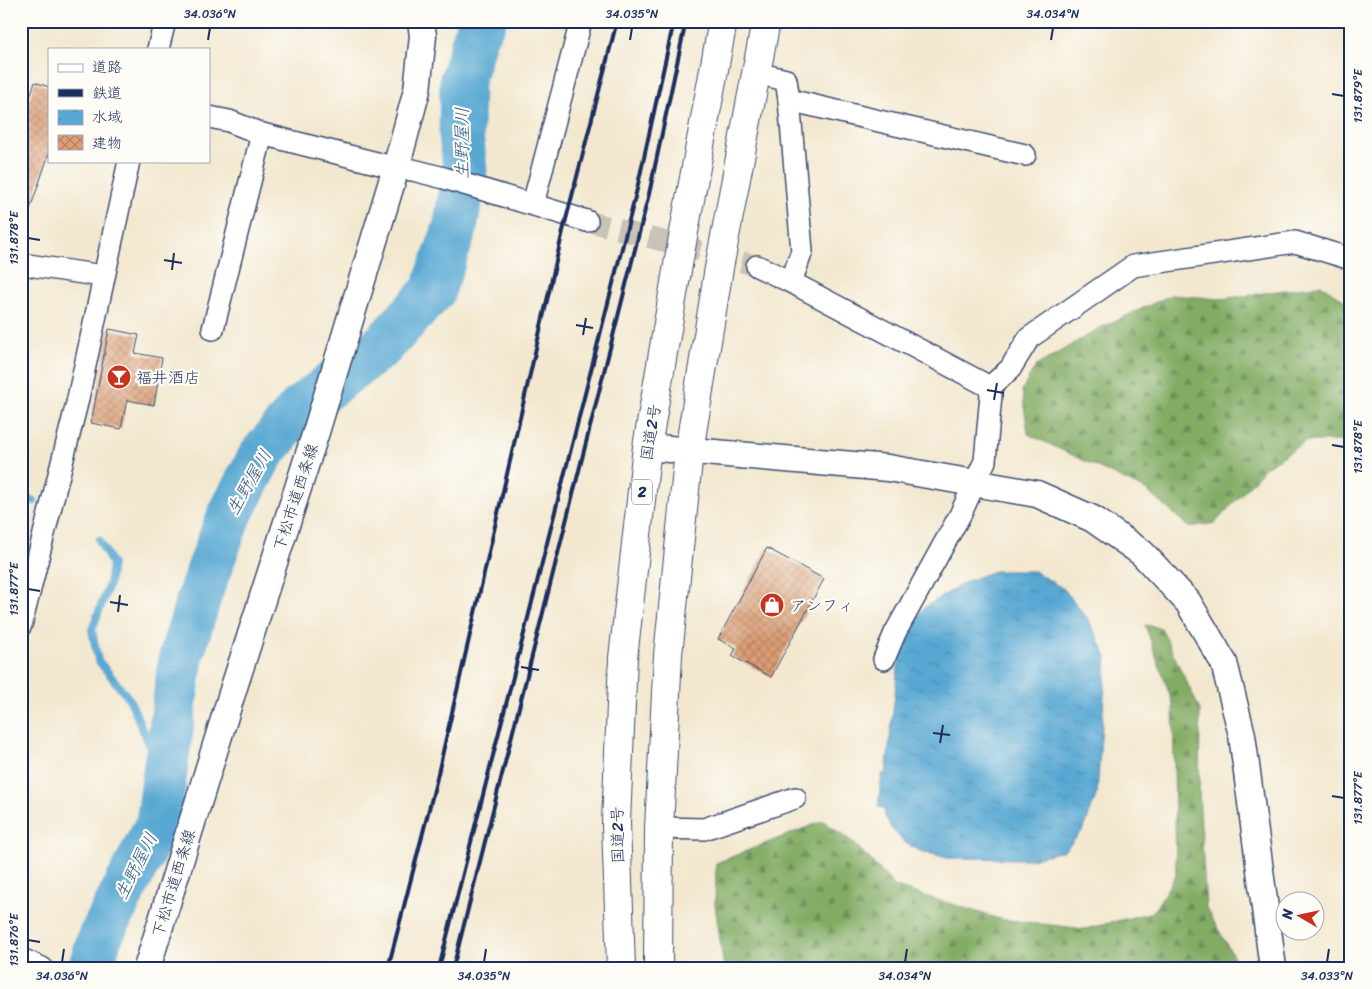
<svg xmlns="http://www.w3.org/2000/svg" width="1372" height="989" viewBox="0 0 1372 989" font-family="Sriracha,'Klee One',sans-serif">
<defs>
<pattern id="forest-firs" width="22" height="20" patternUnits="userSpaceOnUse" patternTransform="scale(1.25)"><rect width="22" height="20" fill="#82ac64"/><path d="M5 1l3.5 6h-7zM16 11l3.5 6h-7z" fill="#6a8c56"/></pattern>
<pattern id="water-ripples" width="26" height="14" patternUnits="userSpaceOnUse" patternTransform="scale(1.25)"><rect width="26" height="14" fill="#59a8d3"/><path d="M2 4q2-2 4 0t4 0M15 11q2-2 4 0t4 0" fill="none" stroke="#4989ae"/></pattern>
<pattern id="building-cross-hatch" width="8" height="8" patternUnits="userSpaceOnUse" patternTransform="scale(1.25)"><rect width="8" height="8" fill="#dc9e74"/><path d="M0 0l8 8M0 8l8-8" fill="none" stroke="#b28162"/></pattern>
</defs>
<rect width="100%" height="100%" fill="#fdfcf7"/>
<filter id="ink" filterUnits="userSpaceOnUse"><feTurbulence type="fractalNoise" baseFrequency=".02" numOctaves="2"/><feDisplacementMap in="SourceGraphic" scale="10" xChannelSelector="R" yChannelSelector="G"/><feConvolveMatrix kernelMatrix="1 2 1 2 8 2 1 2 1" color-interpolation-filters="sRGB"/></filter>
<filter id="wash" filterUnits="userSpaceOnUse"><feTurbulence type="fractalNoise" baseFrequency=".0096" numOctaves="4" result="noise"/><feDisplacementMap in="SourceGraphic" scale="20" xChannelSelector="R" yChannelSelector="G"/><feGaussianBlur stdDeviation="1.12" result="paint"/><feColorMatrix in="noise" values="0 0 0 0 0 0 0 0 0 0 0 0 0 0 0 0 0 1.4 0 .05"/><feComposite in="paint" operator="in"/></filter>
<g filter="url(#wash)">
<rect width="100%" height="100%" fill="#f3e8cf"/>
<!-- forest -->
<g fill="url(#forest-firs)" stroke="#4e6e61">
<path d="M1321 285 1351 305V441H1306L1267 466 1215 523 1189 527 1146 490 1028 434 1022 390 1036 366 1098 329 1171 295 1221 299Z"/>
<path d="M1145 625 1161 628 1200 710 1199 792 1206 908 1234 957V968H724L715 905 716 863 823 821 853 842 896 887 1000 919 1085 929 1153 912 1176 875 1173 704Z"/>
</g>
<!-- water -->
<path fill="url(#water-ripples)" stroke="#3a6c98" d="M994 571H1034L1064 589 1088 619 1107 657 1097 793 1084 829 1065 850 1032 859 947 858 920 851 904 842 891 828 885 816 884 808 878 807 882 774H886L898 667 905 632 925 607 967 581Z"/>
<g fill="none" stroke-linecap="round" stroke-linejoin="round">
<!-- stream -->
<g stroke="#59a8d3" stroke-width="8">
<path d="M21 496 34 501"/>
<path d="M99 540 112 564 109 584 92 630 98 660 130 700 164 780"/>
</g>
<!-- river -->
<path stroke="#59a8d3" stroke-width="45" d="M90 968 100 937 158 823 181 657 201 591 229 516 261 455 300 408 383 345 433 291 455 228 465 170 461 134 462 80 476 34 484 21"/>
</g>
<g id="blocks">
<!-- building -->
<g fill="url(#building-cross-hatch)">
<path d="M35 82 49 87V154L29 212 21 210V123Z"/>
<path d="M109 329 139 335 135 353 162 358 154 405 127 400 121 429 91 423Z"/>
<path d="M767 548 824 579 771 677 732 656 736 648 718 639Z"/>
</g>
</g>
</g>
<g filter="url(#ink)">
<use href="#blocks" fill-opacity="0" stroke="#3b4b6f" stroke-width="1"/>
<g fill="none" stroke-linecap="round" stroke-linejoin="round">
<!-- minor-tunnel -->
<path stroke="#c8c3b8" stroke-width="21" stroke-dasharray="21 11" stroke-linecap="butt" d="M587 221 757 266"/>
<defs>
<g id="minor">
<path d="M158 49 165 21"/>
<path d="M756 73 786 80 789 100 802 251 791 282"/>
<path d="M789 100 1025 155"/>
<path d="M209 117 229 121 262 134 396 168 413 170 444 178 587 221"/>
<path d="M533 204 581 21"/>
<path d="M21 264 103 276"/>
<path d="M757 266 791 282 990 387"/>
<path d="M213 329 262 134"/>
<path d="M990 387 1010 369 1029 338 1133 266 1295 242 1351 259"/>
<path d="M21 625 77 403 129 161"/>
<path d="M884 659 895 633 960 515 985 461 991 395 990 387"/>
<path d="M659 828 704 829 795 798"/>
<path d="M21 959 42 968"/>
</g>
<g id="tertiary">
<path d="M647 447 888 468 1037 494 1093 519 1142 553 1188 602 1224 663 1242 735 1273 968"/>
<path d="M147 968 234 687 316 432 396 168 417 90 423 36 421 21"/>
</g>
<g id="trunk">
<path d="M621 968 616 823 623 658 647 447 679 259 723 21"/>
<path d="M658 968 659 828 668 655 689 451 719 268 766 21"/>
</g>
</defs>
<!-- minor casing -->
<use href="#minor" stroke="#3b4b6f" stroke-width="24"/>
<!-- tertiary casing -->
<use href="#tertiary" stroke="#3b4b6f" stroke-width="29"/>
<!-- trunk casing -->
<use href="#trunk" stroke="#3b4b6f" stroke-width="30"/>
<!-- minor -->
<use href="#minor" stroke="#fff" stroke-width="21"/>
<!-- tertiary -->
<use href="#tertiary" stroke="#fff" stroke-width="26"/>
<!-- trunk -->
<use href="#trunk" stroke="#fff" stroke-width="28"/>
<!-- rail -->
<g stroke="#1b2f5e" stroke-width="4">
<path d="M388 968 436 782 563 231 617 21"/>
<path d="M439 968 637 189 674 21"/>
<path d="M453 968 649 194 686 21"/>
</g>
</g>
</g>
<!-- ticks -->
<path fill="none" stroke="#1b2f5e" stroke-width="2" d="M208 40 210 28M630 40 632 28M1051 40 1053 28M1332 94 1344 96M28 238 40 240M164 260 182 263M172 270 174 253M576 325 593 328M583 335 586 318M987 390 1004 393M994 400 997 383M1332 445 1344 447M28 589 40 591M110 602 128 605M118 612 120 595M521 667 539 670M529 677 531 660M933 733 950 735M940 743 943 725M1332 796 1344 798M28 940 40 942M62 962 64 949M484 962 486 949M905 962 907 949M1327 962 1329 949"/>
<!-- icons -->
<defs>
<symbol id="bar-disc" viewBox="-11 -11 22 22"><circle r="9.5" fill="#c8321e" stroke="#fdfcf7"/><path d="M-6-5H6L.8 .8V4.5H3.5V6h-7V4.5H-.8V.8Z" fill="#fff"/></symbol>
<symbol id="shop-disc" viewBox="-11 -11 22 22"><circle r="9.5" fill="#c8321e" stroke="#fdfcf7"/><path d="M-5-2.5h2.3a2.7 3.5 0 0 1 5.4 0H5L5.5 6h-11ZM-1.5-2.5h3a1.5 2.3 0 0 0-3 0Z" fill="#fff"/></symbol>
</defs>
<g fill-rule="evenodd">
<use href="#bar-disc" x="105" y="363" width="28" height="28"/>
<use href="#shop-disc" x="758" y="591" width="28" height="28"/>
</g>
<g text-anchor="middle" stroke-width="4.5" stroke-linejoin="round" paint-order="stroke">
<!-- shield labels -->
<rect fill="#fdfcf7" stroke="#5f6c8c" stroke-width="1" x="632" y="479.5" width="20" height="25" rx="4"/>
<g font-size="15" font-weight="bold" fill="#1b2f5e">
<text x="642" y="497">2</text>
</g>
<!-- poi labels -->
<g font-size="16" fill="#1b2f5e" stroke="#fdfcf7" text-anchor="start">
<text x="136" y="383">福井酒店</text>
<text x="790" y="611">アンフィ</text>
</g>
<!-- street labels -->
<g font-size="16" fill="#1b2f5e" stroke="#fdfcf7">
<text transform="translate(650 432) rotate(-81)" y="6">国道2号</text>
<text transform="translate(295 497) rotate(-72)" y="6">下松市道西条線</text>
<text transform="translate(617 835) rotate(-91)" y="6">国道2号</text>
<text transform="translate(173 883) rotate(-73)" y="6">下松市道西条線</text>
</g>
<!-- water labels -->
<g font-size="18" font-style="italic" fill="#315987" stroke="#fdfcf7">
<text transform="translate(462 143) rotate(-90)" y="6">生野屋川</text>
<text transform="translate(249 482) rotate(-60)" y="6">生野屋川</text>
<text transform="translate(136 866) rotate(-63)" y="6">生野屋川</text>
</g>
</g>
<!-- margin -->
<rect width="1372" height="989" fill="none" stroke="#fdfcf7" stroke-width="55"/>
<!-- legend -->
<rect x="48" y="48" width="162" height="115" fill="#fdfcf7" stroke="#a3aaba"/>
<rect x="58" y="64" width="25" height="8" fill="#ffffff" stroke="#a3aaba"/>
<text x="92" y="72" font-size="15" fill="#1b2f5e">道路</text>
<rect x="58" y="89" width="25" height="8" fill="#1b2f5e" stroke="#a3aaba"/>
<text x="92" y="98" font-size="15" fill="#1b2f5e">鉄道</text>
<rect x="58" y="110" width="25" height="15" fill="url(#water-ripples)" stroke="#a3aaba"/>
<text x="92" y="122" font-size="15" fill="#1b2f5e">水域</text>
<rect x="58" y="135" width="25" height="15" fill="url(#building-cross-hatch)" stroke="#a3aaba"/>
<text x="92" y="148" font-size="15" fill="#1b2f5e">建物</text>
<!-- north arrow -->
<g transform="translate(1300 916) rotate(279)"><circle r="24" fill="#fdfcf7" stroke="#a3aaba"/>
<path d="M0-4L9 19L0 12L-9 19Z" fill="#c8321e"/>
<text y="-8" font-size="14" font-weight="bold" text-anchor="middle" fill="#1b2f5e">N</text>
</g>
<rect x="28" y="28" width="1316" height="934" fill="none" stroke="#1b2f5e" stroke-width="2"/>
<g font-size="12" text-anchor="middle" fill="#1b2f5e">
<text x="210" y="18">34.036°N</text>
<text x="632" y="18">34.035°N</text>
<text x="1053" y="18">34.034°N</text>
<text transform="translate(1358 96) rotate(-90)" y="4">131.879°E</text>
<text transform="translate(14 238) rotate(-90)" y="4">131.878°E</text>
<text transform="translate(1358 447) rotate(-90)" y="4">131.878°E</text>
<text transform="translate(14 589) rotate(-90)" y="4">131.877°E</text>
<text transform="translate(1358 798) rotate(-90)" y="4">131.877°E</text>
<text transform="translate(14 940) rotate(-90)" y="4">131.876°E</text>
<text x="62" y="980">34.036°N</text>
<text x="484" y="980">34.035°N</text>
<text x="905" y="980">34.034°N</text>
<text x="1327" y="980">34.033°N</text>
</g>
</svg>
